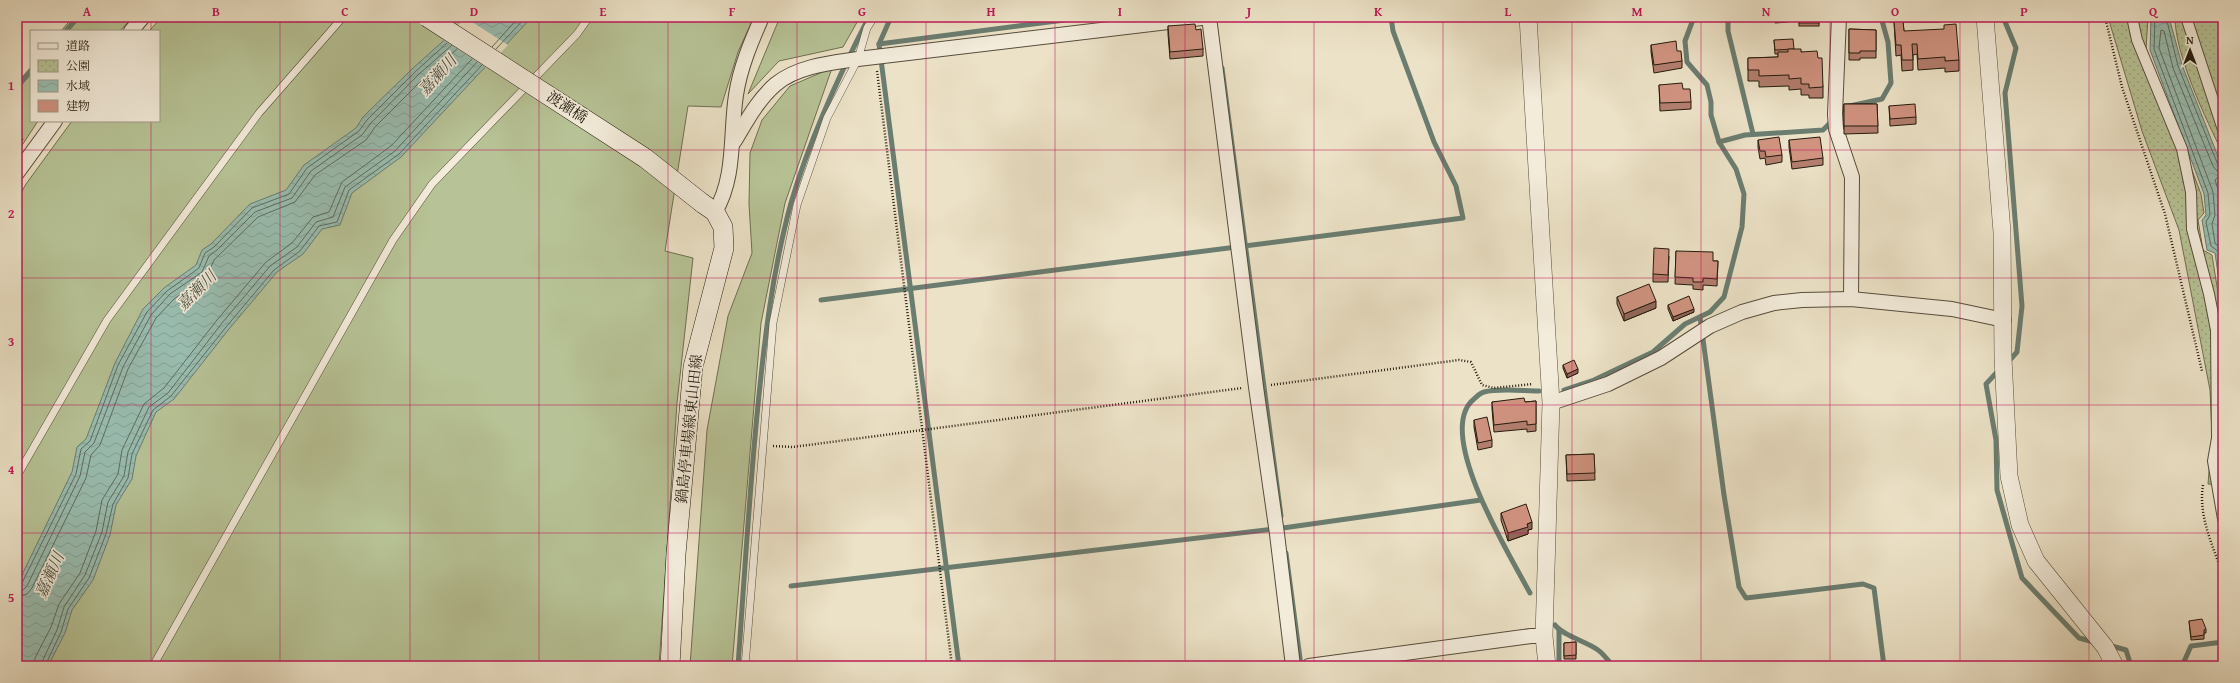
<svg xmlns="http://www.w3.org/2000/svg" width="2240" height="683" viewBox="0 0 2240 683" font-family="'Gentium Book Plus','Noto Serif JP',serif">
<defs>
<pattern id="park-dots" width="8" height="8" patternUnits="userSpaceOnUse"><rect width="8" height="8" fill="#b7c396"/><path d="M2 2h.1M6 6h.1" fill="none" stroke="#9da780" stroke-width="1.8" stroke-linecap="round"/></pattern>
<pattern id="water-waves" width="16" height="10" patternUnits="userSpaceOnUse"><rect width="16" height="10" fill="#99beb1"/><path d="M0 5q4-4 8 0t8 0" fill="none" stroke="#84a397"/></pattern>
</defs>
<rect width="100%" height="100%" fill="#ece2c7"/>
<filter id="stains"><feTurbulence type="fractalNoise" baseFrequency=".005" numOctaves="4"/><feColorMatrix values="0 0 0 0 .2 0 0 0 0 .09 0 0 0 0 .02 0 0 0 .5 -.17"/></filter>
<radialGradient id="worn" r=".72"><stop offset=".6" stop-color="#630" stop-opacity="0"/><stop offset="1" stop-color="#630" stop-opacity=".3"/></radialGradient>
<!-- grass -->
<g fill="#b7c396" stroke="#6e6f52">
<path d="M73 17H133L120 31H61Z"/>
<path d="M162 17H754L738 52 721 107 688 106 665 251 693 258 677 403 659 666H17V200L26 184 72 121H159V31H149Z"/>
<path d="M780 17H860L843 47 779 61 748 94Z"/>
<path d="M31 67V121H38L17 153V83Z"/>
<path d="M832 68 785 203 761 323 732 666H690L707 430 728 316 752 253 749 204 750 153 762 120 790 86Z"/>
</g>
<!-- park -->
<g fill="url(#park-dots)" stroke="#6e6f52">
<path d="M2108 17H2148L2146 49 2201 194 2204 213 2198 220 2203 250 2212 255 2220 305 2223 485 2208 484 2212 435 2210 390 2179 230 2142 131Z"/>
<path d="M2175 17H2223V154C2206 119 2175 55 2175 17Z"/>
</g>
<!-- water -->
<g fill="url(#water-waves)" stroke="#6a7d70">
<path d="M470 17H532L401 157 352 193 340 225 322 229 303 254 277 272 229 329 174 399 156 412 136 456 132 479 116 505 110 535 93 580 72 610 65 633 48 666H17V585L72 472 77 447 86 439 115 363 143 309 164 288 196 265 202 250 211 244 250 204 286 190 304 165 356 128 363 117 412 69Z"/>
<path d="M2151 17H2169L2182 65 2223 169V308L2215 253 2207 250 2202 220 2206 215 2204 194 2150 50Z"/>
</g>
<!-- pier -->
<path fill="#ece2c7" d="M466 18 508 45 487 68 442 39Z"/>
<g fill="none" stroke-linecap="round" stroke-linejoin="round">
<!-- shore -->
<g stroke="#5e6c60" stroke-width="1">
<path d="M2155 17 2154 49 2208 193 2210 215 2206 222 2211 246 2219 252 2223 281"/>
<path d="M2166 17 2178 66 2218 165 2223 168"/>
<path d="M492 47 519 17"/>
<path d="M496 49 526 17"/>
<path d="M2223 173 2217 171 2213 166 2173 68 2164 31 2161 30 2159 48 2213 192 2215 215 2212 224 2215 243 2223 250"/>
<path d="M2223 179 2217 178 2215 180 2219 192 2221 214 2218 225 2221 239 2223 241"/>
<path d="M17 586 22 583 76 474 81 449 90 441 118 365 147 312 167 291 199 268 205 253 214 247 252 208 289 194 307 168 359 131 367 120 415 72 447 43"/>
<path d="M17 591 23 590 27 586 80 476 85 452 94 443 123 367 151 315 170 294 202 272 209 256 217 250 255 212 292 198 311 171 362 135 371 123 418 75 452 45"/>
<path d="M17 597 27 594 32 588 86 478 91 455 100 445 128 369 156 318 174 299 207 276 214 260 258 217 295 202 315 175 366 140 375 127 422 80 457 49"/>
<path d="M34 666 35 658 51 627 59 604 80 573 96 531 102 500 118 474 122 450 144 404 164 388 217 320 266 262 292 243 313 217 329 212 342 182 391 146 472 59"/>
<path d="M40 666 57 630 64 607 85 575 102 532 108 502 124 476 128 452 149 407 168 393 222 323 270 266 297 247 316 222 333 217 345 187 395 151 477 62"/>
<path d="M45 666 61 632 68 609 89 578 106 534 113 504 128 478 132 454 153 410 171 396 226 327 274 270 300 251 319 226 337 222 349 190 399 154 482 65"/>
</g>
<!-- stream -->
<g stroke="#6a7d70" stroke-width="5">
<path d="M1728 17V31L1753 134"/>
<path d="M2003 17 2016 48 2005 93 2022 306 2017 352 2008 362"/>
<path d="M66 31 78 17"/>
<path d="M879 44 891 17"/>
<path d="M1222 68 1281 516"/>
<path d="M17 87 31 71"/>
<path d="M1839 114 1845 107 1882 99 1891 83 1888 42 1881 17"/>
<path d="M1719 142 1745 135 1823 130 1833 120"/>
<path d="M821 300 1463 218 1456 186 1434 142 1393 31 1391 17"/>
<path d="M1700 317 1724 495 1739 587 1746 598 1863 584 1874 588 1884 666"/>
<path d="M1999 370 1986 384 1996 440 1997 490 2022 578 2079 638 2094 642"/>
<path d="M1564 390 1594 380 1653 352 1685 324 1710 312 1724 297 1742 227 1744 194 1736 169 1719 142 1711 115V102L1707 85 1687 62 1685 41 1694 17"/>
<path d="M1286 553 1301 666"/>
<path d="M791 586 1283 528 1481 500"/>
<path d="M1530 593C1511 557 1433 432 1474 399 1477 396 1480 393 1484 392 1499 388 1523 391 1539 391"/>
<path d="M1555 625C1563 636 1586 641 1598 650 1604 654 1608 661 1613 666"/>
<path d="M1559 630V666"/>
<path d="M2108 645 2126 650 2131 666"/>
<path d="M738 666C744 582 749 498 757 415 764 343 772 272 791 203 810 138 838 77 869 17"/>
<path d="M959 666 879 44 1088 17"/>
<path d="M2182 666 2191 646 2223 642"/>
</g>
<defs>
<g id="service">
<path d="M17 476 107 320 259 113 343 17"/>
<path d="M153 666 393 240 432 184 577 34 589 17"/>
<path d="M745 666 773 323 797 205 827 118 858 59 867 28 874 17"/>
</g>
<g id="pedestrian">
<path d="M2132 17 2137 40 2182 149 2191 192 2192 229 2209 294 2216 330 2217 438 2213 461 2223 519"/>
<path d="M2186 17 2223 130"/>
</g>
<g id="minor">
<path d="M1209 17 1256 387 1277 534 1293 666"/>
<path d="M1839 17 1835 114 1836 129 1852 177 1851 299"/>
<path d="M131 31 143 17"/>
<path d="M734 142C746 122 758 99 776 84 798 66 831 63 858 59L1210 17"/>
<path d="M17 173 55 121"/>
<path d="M715 212C736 177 730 134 736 95 740 68 751 42 762 17"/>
<path d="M1551 403 1608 384 1661 358 1710 326 1742 312 1774 303 1802 300 1851 299 1952 309 2004 320"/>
<path d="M1309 666 1531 636H1544"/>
</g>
<g id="tertiary">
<path d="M1528 17 1551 403 1544 636 1547 666"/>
<path d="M1985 17 2002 232 2003 358 2009 476 2020 525 2036 561 2105 647 2115 666"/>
</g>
<path id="secondary" d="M670 666 676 554 693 367 724 248 723 227 715 212 702 203"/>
</defs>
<!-- service casing -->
<use href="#service" stroke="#564d3c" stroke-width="8"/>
<!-- pedestrian casing -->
<use href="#pedestrian" stroke="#564d3c" stroke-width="12"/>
<!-- minor casing -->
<use href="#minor" stroke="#564d3c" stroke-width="16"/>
<!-- tertiary casing -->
<use href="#tertiary" stroke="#564d3c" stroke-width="18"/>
<!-- secondary casing -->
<use href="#secondary" stroke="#241b0e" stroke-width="20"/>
<!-- path -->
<g stroke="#241b0e" stroke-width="2.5" stroke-dasharray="1 2" stroke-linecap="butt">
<path d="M2105 17 2122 87 2165 214 2202 371"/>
<path d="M877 71 952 666"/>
<path d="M17 136 24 141"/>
<path d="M1271 385 1459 360 1471 362 1482 385 1494 388 1533 384"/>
<path d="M773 446 793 447 1242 388"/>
<path d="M2203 485C2198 516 2213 546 2223 575"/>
</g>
<!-- service -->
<use href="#service" stroke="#f3ecdb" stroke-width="7"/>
<!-- pedestrian -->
<use href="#pedestrian" stroke="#f3ecdb" stroke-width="10"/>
<!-- minor -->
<use href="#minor" stroke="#f3ecdb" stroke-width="14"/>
<!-- tertiary -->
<use href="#tertiary" stroke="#f3ecdb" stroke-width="17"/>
<!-- secondary -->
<use href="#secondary" stroke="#f3ecdb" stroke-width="19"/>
<defs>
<path id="secondary-bridge" d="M427 17 645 158 702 203"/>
</defs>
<!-- secondary-bridge casing -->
<use href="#secondary-bridge" stroke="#241b0e" stroke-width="20" stroke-linecap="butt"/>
<!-- secondary-bridge -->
<use href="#secondary-bridge" stroke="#f3ecdb" stroke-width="19"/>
</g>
<!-- wall -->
<g fill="#b37e6e" stroke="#241b0e">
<path d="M1775 17H1788V22L1775 23Z"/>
<rect x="1799" y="17" width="20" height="9"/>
<path d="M1889 17H1940V22H1903L1904 31 1959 60V71L1945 72V68L1918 70 1917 54 1913 55V70L1902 71 1901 55 1896 56 1894 22H1889Z"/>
<path d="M1168 26 1196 30 1203 49V56L1170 59 1168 34Z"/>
<path d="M1849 29 1876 30V58H1860V60H1849Z"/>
<path d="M1774 40 1794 49 1818 58 1823 87V98H1809V95H1801V89L1789 90V86L1759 87V81H1748V58L1778 57V54H1775Z"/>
<path d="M1651 45 1677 51 1682 61V68L1654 73 1651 52Z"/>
<path d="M1659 85 1683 89 1691 102V109L1660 111Z"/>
<path d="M1844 104H1877L1878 133 1844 134Z"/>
<path d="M1889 106 1916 117V124L1890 126Z"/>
<path d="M1758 140 1782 155V162L1766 165 1765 158 1760 159 1758 147Z"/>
<path d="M1789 140 1823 158V165L1792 169 1789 147Z"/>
<path d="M1676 251 1713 261H1718L1717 286 1703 285V290L1693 289V285L1675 284Z"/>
<path d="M1669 256 1668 282H1653V274Z"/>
<path d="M1617 297 1656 308 1624 321 1617 304Z"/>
<path d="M1668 305 1694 312 1673 321 1668 309Z"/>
<path d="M1563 365 1578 373 1567 378 1563 368Z"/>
<path d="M1536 401V431L1527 432V429L1494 432 1492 409V402H1525Z"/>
<path d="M1474 420 1492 440V447L1478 450 1474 427Z"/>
<path d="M1594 454 1595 480 1567 481 1566 455Z"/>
<path d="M1501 513 1532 529 1528 530V534L1508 541 1501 520Z"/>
<path d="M2189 621 2206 629V633H2204V639L2191 640Z"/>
<path d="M1576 642V659H1564V643Z"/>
</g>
<!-- shaded-wall -->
<g fill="#92675a" stroke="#241b0e">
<path d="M1656 301V308L1624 321V314Z"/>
<path d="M1694 309V312L1673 321V317Z"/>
<path d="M1578 369V373L1567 378V374Z"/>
<path d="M1532 522V529L1528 530V534L1508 541V533L1527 524Z"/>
</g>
<!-- building -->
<g fill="#d09380" stroke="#241b0e">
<rect x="1799" y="17" width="20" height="6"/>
<path d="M1894 21H1903L1904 31 1944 29V25L1956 24 1959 60 1945 61V57L1918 59 1917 44H1912L1913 60H1902L1901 45H1896Z"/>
<path d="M1195 24 1196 30 1201 29 1203 49 1170 52 1168 26Z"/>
<path d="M1849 29 1876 30V51H1860V53H1849Z"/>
<path d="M1793 39 1794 49 1775 50 1774 40Z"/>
<path d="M1676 41 1677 51H1681L1682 61 1654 65 1651 45Z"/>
<path d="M1788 49H1801V52L1817 51 1818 58H1822L1823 87 1809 88V84H1801V78L1789 79V75L1759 76V70H1748V58L1778 57V52H1788Z"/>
<path d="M1682 83 1683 89H1690L1691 102 1660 103 1659 85Z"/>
<path d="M1844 104H1877L1878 126H1844Z"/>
<path d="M1915 104 1916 117 1890 119 1889 106Z"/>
<path d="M1779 137 1782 155 1766 157 1765 151H1760L1758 140Z"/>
<path d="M1820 137 1823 158 1792 162 1789 140Z"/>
<path d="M1654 248 1669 249 1668 275 1653 274Z"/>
<path d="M1676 251 1713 252V261H1718L1717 279 1703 278V282H1693V278L1675 277Z"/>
<path d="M1649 284 1656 301 1624 314 1617 297Z"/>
<path d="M1689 296 1694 309 1673 317 1668 305Z"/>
<path d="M1574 360 1578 369 1567 374 1563 365Z"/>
<path d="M1524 398 1525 402 1536 401V424L1527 425V421L1494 425 1492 402Z"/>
<path d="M1487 417 1492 440 1478 443 1474 420Z"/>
<path d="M1594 454 1595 473 1567 474 1566 455Z"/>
<path d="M1526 504 1532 522 1527 524 1528 527 1508 533 1501 513Z"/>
<path d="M2202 619 2206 629 2204 630V635L2191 637 2189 621Z"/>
<path d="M1576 642V655L1564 656V643Z"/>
</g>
<!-- grid -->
<path fill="none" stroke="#c2185b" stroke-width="1" stroke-opacity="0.55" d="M151 17V31M280 17V666M410 17V666M539 17V666M668 17V666M797 17V666M926 17V666M1055 17V666M1185 17V666M1314 17V666M1443 17V666M1572 17V666M1701 17V666M1830 17V666M1960 17V666M2089 17V666M151 121V666M17 150H2223M17 278H2223M17 405H2223M17 533H2223"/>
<g text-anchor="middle" stroke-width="3.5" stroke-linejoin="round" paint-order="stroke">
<!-- street labels -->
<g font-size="15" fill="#241b0e" stroke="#f3ecdb">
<text transform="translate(567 107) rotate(33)" y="5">渡瀬橋</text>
<text transform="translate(689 429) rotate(-84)" y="5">鍋島停車場線東山田線</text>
</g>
<!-- water labels -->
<g font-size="16" font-style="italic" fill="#4d5447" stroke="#f3ecdb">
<text transform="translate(437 75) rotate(-48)" y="6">嘉瀬川</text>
<text transform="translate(196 290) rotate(-45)" y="6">嘉瀬川</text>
<text transform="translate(49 575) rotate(-66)" y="6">嘉瀬川</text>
</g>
</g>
<!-- margin -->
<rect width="2240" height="683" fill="none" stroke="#ece2c7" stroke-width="44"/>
<!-- legend -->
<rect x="30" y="30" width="130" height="92" fill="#f3ecdb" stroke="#a09889"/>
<rect x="38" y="43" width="20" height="6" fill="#f3ecdb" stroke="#a09889"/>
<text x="66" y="50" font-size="12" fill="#241b0e">道路</text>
<rect x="38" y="60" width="20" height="12" fill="url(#park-dots)" stroke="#a09889"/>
<text x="66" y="70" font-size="12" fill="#241b0e">公園</text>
<rect x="38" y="80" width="20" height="12" fill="url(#water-waves)" stroke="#a09889"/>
<text x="66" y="90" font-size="12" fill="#241b0e">水域</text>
<rect x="38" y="100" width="20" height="12" fill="#d09380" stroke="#a09889"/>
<text x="66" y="110" font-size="12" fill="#241b0e">建物</text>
<!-- north arrow -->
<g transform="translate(2190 50)" stroke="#f3ecdb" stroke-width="3" paint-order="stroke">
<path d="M0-3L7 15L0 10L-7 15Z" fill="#241b0e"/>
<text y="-6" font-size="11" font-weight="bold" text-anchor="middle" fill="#241b0e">N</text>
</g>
<rect x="22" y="22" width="2196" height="639" fill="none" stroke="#c2185b" stroke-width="1.5"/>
<g font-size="13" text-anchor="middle" font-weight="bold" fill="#c2185b">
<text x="87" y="16">A</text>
<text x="216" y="16">B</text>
<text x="345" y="16">C</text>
<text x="474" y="16">D</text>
<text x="603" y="16">E</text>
<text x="732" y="16">F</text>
<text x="862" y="16">G</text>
<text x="991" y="16">H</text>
<text x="1120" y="16">I</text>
<text x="1249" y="16">J</text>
<text x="1378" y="16">K</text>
<text x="1508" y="16">L</text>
<text x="1637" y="16">M</text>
<text x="1766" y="16">N</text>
<text x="1895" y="16">O</text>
<text x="2024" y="16">P</text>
<text x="2153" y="16">Q</text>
<text x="11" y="90">1</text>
<text x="11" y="218">2</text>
<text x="11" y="346">3</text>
<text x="11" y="474">4</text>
<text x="11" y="602">5</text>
</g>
<rect width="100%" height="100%" filter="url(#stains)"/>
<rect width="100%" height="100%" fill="url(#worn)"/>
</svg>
